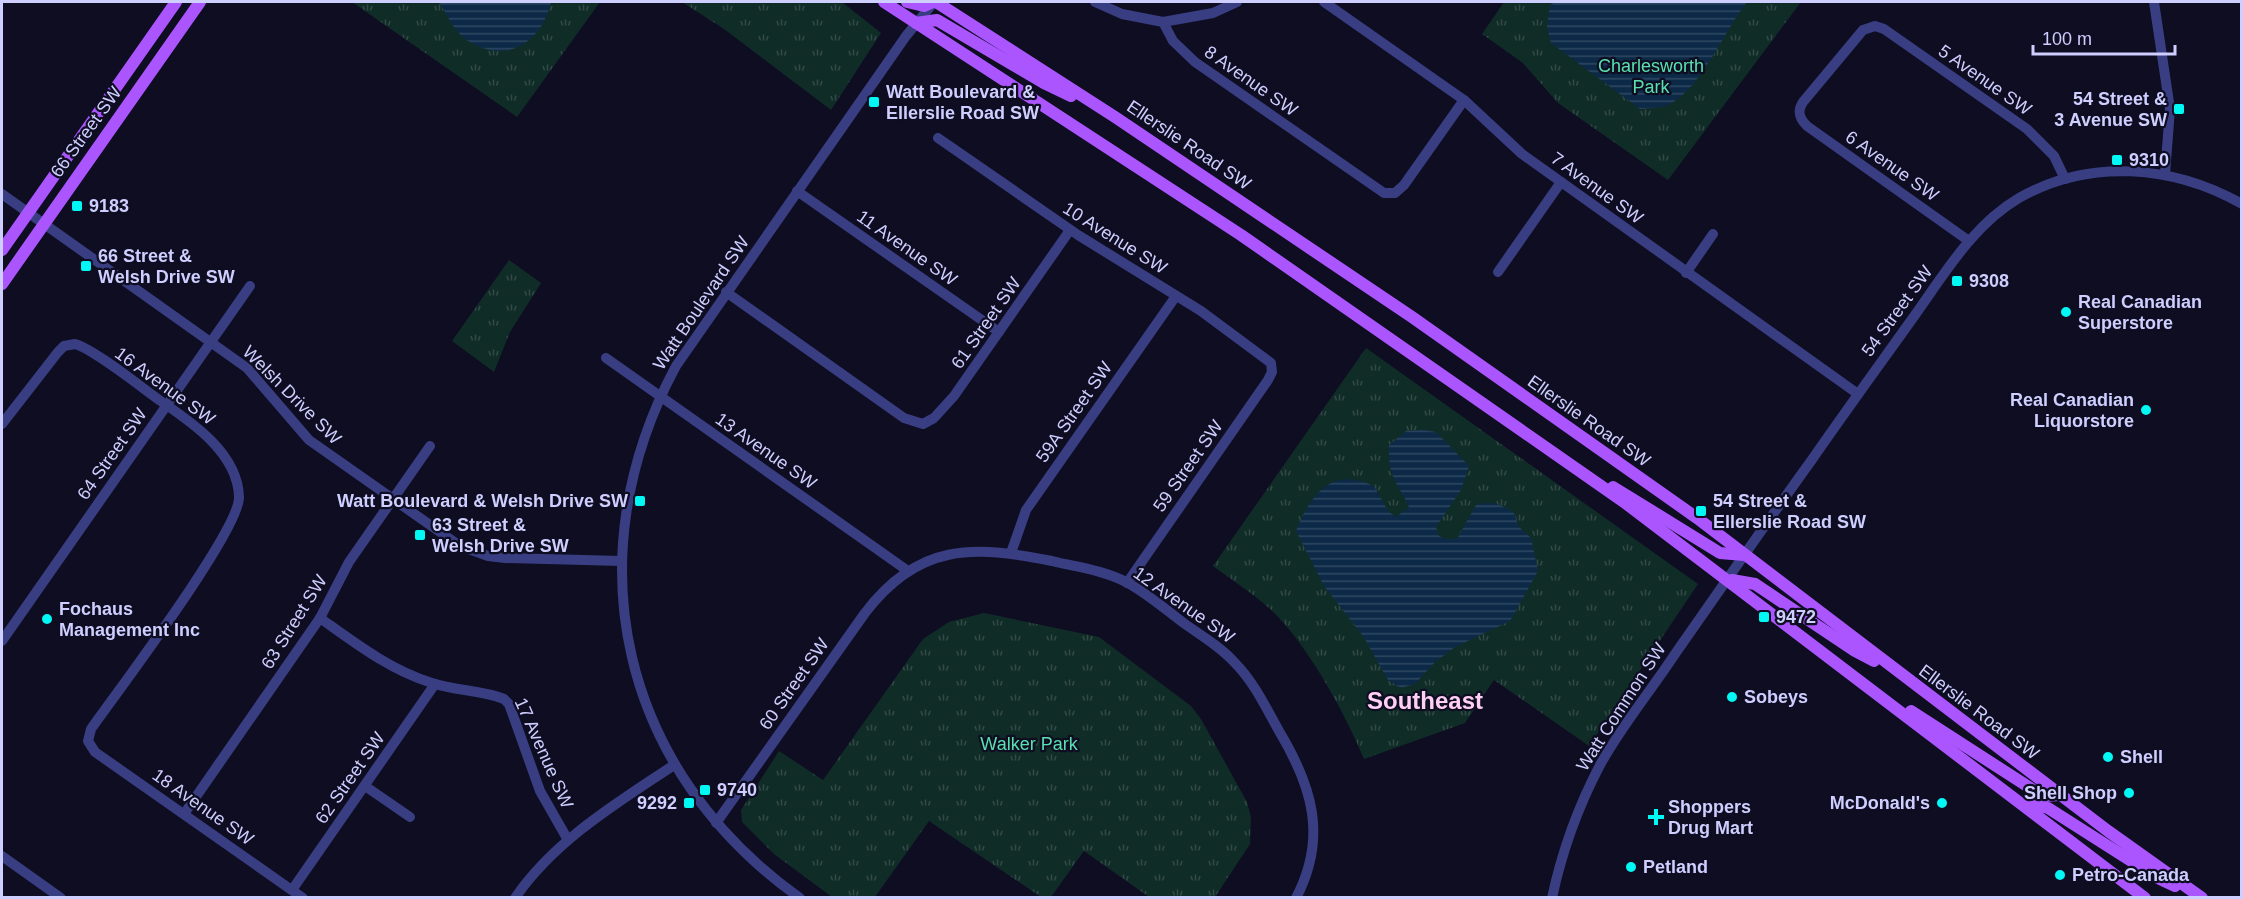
<svg xmlns="http://www.w3.org/2000/svg" width="2243" height="899" viewBox="0 0 2243 899" font-family="Helvetica,sans-serif">
<defs>
<pattern id="grass-tufts" width="24" height="20" patternUnits="userSpaceOnUse" patternTransform="scale(1.5)"><rect width="24" height="20" fill="#102c27"/><path d="M3 7l-1-3M5 7V3M7 7l1-3M15 17l-1-3M17 17v-4M19 17l1-3" fill="none" stroke="#324947"/></pattern>
<pattern id="water-rules" width="6" height="5" patternUnits="userSpaceOnUse" patternTransform="scale(1.5)"><rect width="6" height="5" fill="#0c2a47"/><path d="M0 2.5h6" fill="none" stroke="#2e4863"/></pattern>
</defs>
<rect width="100%" height="100%" fill="#0e0d22"/>
<!-- grass -->
<g fill="url(#grass-tufts)">
<path d="M352 2H600L517 117Z"/>
<path d="M682 2H842L881 33 831 110 724 29Z"/>
<path d="M1504 2H1801L1668 180 1558 103 1523 63 1482 34Z"/>
<path d="M509 260 541 283 510 332 494 372 452 341Z"/>
<path d="M1366 348 1698 584 1589 746 1494 680 1465 723 1364 759C1345 713 1306 641 1269 608 1252 593 1232 580 1213 566Z"/>
<path d="M984 613 1099 637 1191 706 1201 719 1247 802 1251 817 1250 844 1215 897H1149L1084 851 1051 897H1041L929 821 875 897H832L774 854 742 822 741 810 779 751 823 780 923 639 949 622Z"/>
</g>
<!-- water -->
<g fill="url(#water-rules)">
<path d="M439 2H551C542 41 508 65 470 42 455 34 448 16 439 2Z"/>
<path d="M1555 2H1747C1726 28 1702 86 1672 103 1664 108 1649 108 1640 109L1551 43 1547 27 1550 5Z"/>
<path d="M1423 430 1436 432 1469 466 1461 490 1436 527 1439 536 1446 539H1457L1476 505C1492 500 1500 504 1514 513L1519 527 1531 538 1538 571 1510 621 1455 647 1435 662 1415 684 1401 688 1388 680 1363 636 1324 586 1296 531C1310 496 1331 465 1374 486L1388 511 1396 517 1409 507C1396 479 1388 478 1389 445L1406 431Z"/>
</g>
<g fill="none" stroke-linecap="round" stroke-linejoin="round">
<!-- minor -->
<g stroke="#383e81" stroke-width="10">
<path d="M1095 2 1122 14 1163 22 1173 41 1195 62 1384 193H1395L1404 185 1464 100"/>
<path d="M1324 2 1464 100 1522 154 1858 394"/>
<path d="M2154 2 2170 109 2165 174"/>
<path d="M1163 22 1213 13 1237 2"/>
<path d="M938 138 1078 235 1201 311 1271 363 1272 372 1268 380 1127 583"/>
<path d="M797 191 999 332"/>
<path d="M2 194 247 368 309 440 460 546 488 556 505 558 621 561"/>
<path d="M1969 241 1807 126C1799 118 1797 111 1803 102L1863 30 1875 26 1884 29 2027 129 2054 156 2065 179"/>
<path d="M1498 272 1561 182"/>
<path d="M1686 273 1713 234"/>
<path d="M726 292 904 418 923 424 934 418 954 396 1070 230"/>
<path d="M606 358 908 571"/>
<path d="M2 424 58 352 64 346 75 344C94 349 142 388 162 402 193 423 238 454 239 497 240 530 117 692 91 729L88 741 95 752 303 898"/>
<path d="M1011 553 1026 510 1176 296"/>
<path d="M320 618C355 643 390 670 432 683 455 691 482 690 504 699L509 704 540 791 568 840"/>
<path d="M2 641 250 286"/>
<path d="M365 786 410 817"/>
<path d="M184 814 320 618 349 562 430 446"/>
<path d="M716 823 865 613C918 543 973 545 1052 561 1076 567 1103 570 1126 582 1147 593 1166 610 1185 624 1202 636 1221 647 1235 663 1254 682 1266 708 1279 731 1312 786 1328 837 1296 898"/>
<path d="M2 856 61 898"/>
<path d="M292 890 435 684"/>
<path d="M515 898C555 840 617 803 674 765"/>
<path d="M800 898C621 771 572 559 676 366L906 36 934 2"/>
<path d="M1552 898C1562 851 1578 807 1600 765 1621 727 1649 693 1673 657 1719 591 1764 526 1811 461 1845 412 1880 364 1915 315 1945 273 1973 225 2019 198 2089 158 2173 165 2242 204"/>
</g>
<!-- major -->
<g stroke="#ab55ff" stroke-width="12">
<path d="M884 2 1241 235 1624 502 2145 898"/>
<path d="M907 2 924 6 933 2"/>
<path d="M936 2 1115 117 1412 317 1697 518 2108 831 2202 898"/>
<path d="M916 23 937 20 1044 83 1071 96"/>
<path d="M2 250 176 2"/>
<path d="M2 284 200 2"/>
<path d="M1613 487 1720 553 1744 555"/>
<path d="M1732 580 1755 584 1855 651 1874 661"/>
<path d="M1911 711 2038 793 2045 796 2059 795"/>
<path d="M2027 808 2035 805 2048 808 2158 878 2175 886"/>
</g>
</g>
<!-- markers -->
<g fill="#00f9f4" stroke="#0e0d22" stroke-width="2">
<rect x="868" y="96" width="12" height="12" rx="3"/>
<rect x="2173" y="103" width="12" height="12" rx="3"/>
<rect x="2111" y="154" width="12" height="12" rx="3"/>
<rect x="71" y="200" width="12" height="12" rx="3"/>
<rect x="80" y="260" width="12" height="12" rx="3"/>
<rect x="1951" y="275" width="12" height="12" rx="3"/>
<circle cx="2066" cy="312" r="6"/>
<circle cx="2146" cy="410" r="6"/>
<rect x="634" y="495" width="12" height="12" rx="3"/>
<rect x="1695" y="505" width="12" height="12" rx="3"/>
<rect x="414" y="529" width="12" height="12" rx="3"/>
<rect x="1758" y="611" width="12" height="12" rx="3"/>
<circle cx="47" cy="619" r="6"/>
<circle cx="1732" cy="697" r="6"/>
<circle cx="2108" cy="757" r="6"/>
<rect x="699" y="784" width="12" height="12" rx="3"/>
<circle cx="2129" cy="793" r="6"/>
<rect x="683" y="797" width="12" height="12" rx="3"/>
<circle cx="1942" cy="803" r="6"/>
<path d="M1653 808h6v6h6v6h-6v6h-6v-6h-6v-6h6z"/>
<circle cx="1631" cy="867" r="6"/>
<circle cx="2060" cy="875" r="6"/>
</g>
<g text-anchor="middle" stroke-width="4.5" stroke-linejoin="round" paint-order="stroke">
<!-- park labels -->
<g font-size="18" fill="#59e0ae" stroke="#0e0d22">
<text x="1651" y="72">Charlesworth<tspan x="1651" dy="21">Park</tspan></text>
<text x="1029" y="750">Walker Park</text>
</g>
<!-- street labels -->
<g font-size="18" fill="#ceceff" stroke="#0e0d22">
<text transform="translate(1985 80) rotate(35)" y="6">5 Avenue SW</text>
<text transform="translate(1251 81) rotate(35)" y="6">8 Avenue SW</text>
<text transform="translate(86 132) rotate(-54)" y="6">66 Street SW</text>
<text transform="translate(1189 145) rotate(34)" y="6">Ellerslie Road SW</text>
<text transform="translate(1892 166) rotate(35)" y="6">6 Avenue SW</text>
<text transform="translate(1597 188) rotate(36)" y="6">7 Avenue SW</text>
<text transform="translate(1115 238) rotate(32)" y="6">10 Avenue SW</text>
<text transform="translate(907 248) rotate(35)" y="6">11 Avenue SW</text>
<text transform="translate(701 303) rotate(-56)" y="6">Watt Boulevard SW</text>
<text transform="translate(1897 311) rotate(-54)" y="6">54 Street SW</text>
<text transform="translate(986 323) rotate(-55)" y="6">61 Street SW</text>
<text transform="translate(165 386) rotate(36)" y="6">16 Avenue SW</text>
<text transform="translate(292 395) rotate(45)" y="6">Welsh Drive SW</text>
<text transform="translate(1074 412) rotate(-55)" y="6">59A Street SW</text>
<text transform="translate(1589 421) rotate(35)" y="6">Ellerslie Road SW</text>
<text transform="translate(766 451) rotate(35)" y="6">13 Avenue SW</text>
<text transform="translate(112 454) rotate(-55)" y="6">64 Street SW</text>
<text transform="translate(1188 466) rotate(-55)" y="6">59 Street SW</text>
<text transform="translate(1184 605) rotate(35)" y="6">12 Avenue SW</text>
<text transform="translate(294 622) rotate(-58)" y="6">63 Street SW</text>
<text transform="translate(794 684) rotate(-55)" y="6">60 Street SW</text>
<text transform="translate(1621 707) rotate(-57)" y="6">Watt Common SW</text>
<text transform="translate(1979 712) rotate(37)" y="6">Ellerslie Road SW</text>
<text transform="translate(544 753) rotate(66)" y="6">17 Avenue SW</text>
<text transform="translate(350 778) rotate(-55)" y="6">62 Street SW</text>
<text transform="translate(203 807) rotate(35)" y="6">18 Avenue SW</text>
</g>
<!-- poi labels -->
<g font-size="18" font-weight="bold" fill="#ceceff" stroke="#0e0d22" text-anchor="start">
<text x="886" y="98">Watt Boulevard &amp;<tspan x="886" dy="21">Ellerslie Road SW</tspan></text>
<text x="2167" y="105" text-anchor="end">54 Street &amp;<tspan x="2167" dy="21">3 Avenue SW</tspan></text>
<text x="2129" y="166">9310</text>
<text x="89" y="212">9183</text>
<text x="98" y="262">66 Street &amp;<tspan x="98" dy="21">Welsh Drive SW</tspan></text>
<text x="1969" y="287">9308</text>
<text x="2078" y="308">Real Canadian<tspan x="2078" dy="21">Superstore</tspan></text>
<text x="2134" y="406" text-anchor="end">Real Canadian<tspan x="2134" dy="21">Liquorstore</tspan></text>
<text x="628" y="507" text-anchor="end">Watt Boulevard &amp; Welsh Drive SW</text>
<text x="1713" y="507">54 Street &amp;<tspan x="1713" dy="21">Ellerslie Road SW</tspan></text>
<text x="432" y="531">63 Street &amp;<tspan x="432" dy="21">Welsh Drive SW</tspan></text>
<text x="59" y="615">Fochaus<tspan x="59" dy="21">Management Inc</tspan></text>
<text x="1776" y="623">9472</text>
<text x="1744" y="703">Sobeys</text>
<text x="2120" y="763">Shell</text>
<text x="717" y="796">9740</text>
<text x="2117" y="799" text-anchor="end">Shell Shop</text>
<text x="677" y="809" text-anchor="end">9292</text>
<text x="1930" y="809" text-anchor="end">McDonald's</text>
<text x="1668" y="813">Shoppers<tspan x="1668" dy="21">Drug Mart</tspan></text>
<text x="1643" y="873">Petland</text>
<text x="2072" y="881">Petro-Canada</text>
</g>
<!-- district labels -->
<g font-size="24" font-weight="bold" fill="#ffd0f3" stroke="#0e0d22">
<text x="1425" y="709">Southeast</text>
</g>
</g>
<!-- border -->
<rect width="2243" height="899" fill="none" stroke="#ceceff" stroke-width="6"/>
<!-- scale -->
<path d="M2033 45v9h142v-9" fill="none" stroke="#ceceff" stroke-width="3"/>
<text x="2042" y="45" font-size="18" fill="#ceceff" stroke="#0e0d22" stroke-width="4.5" paint-order="stroke">100 m</text>
</svg>
